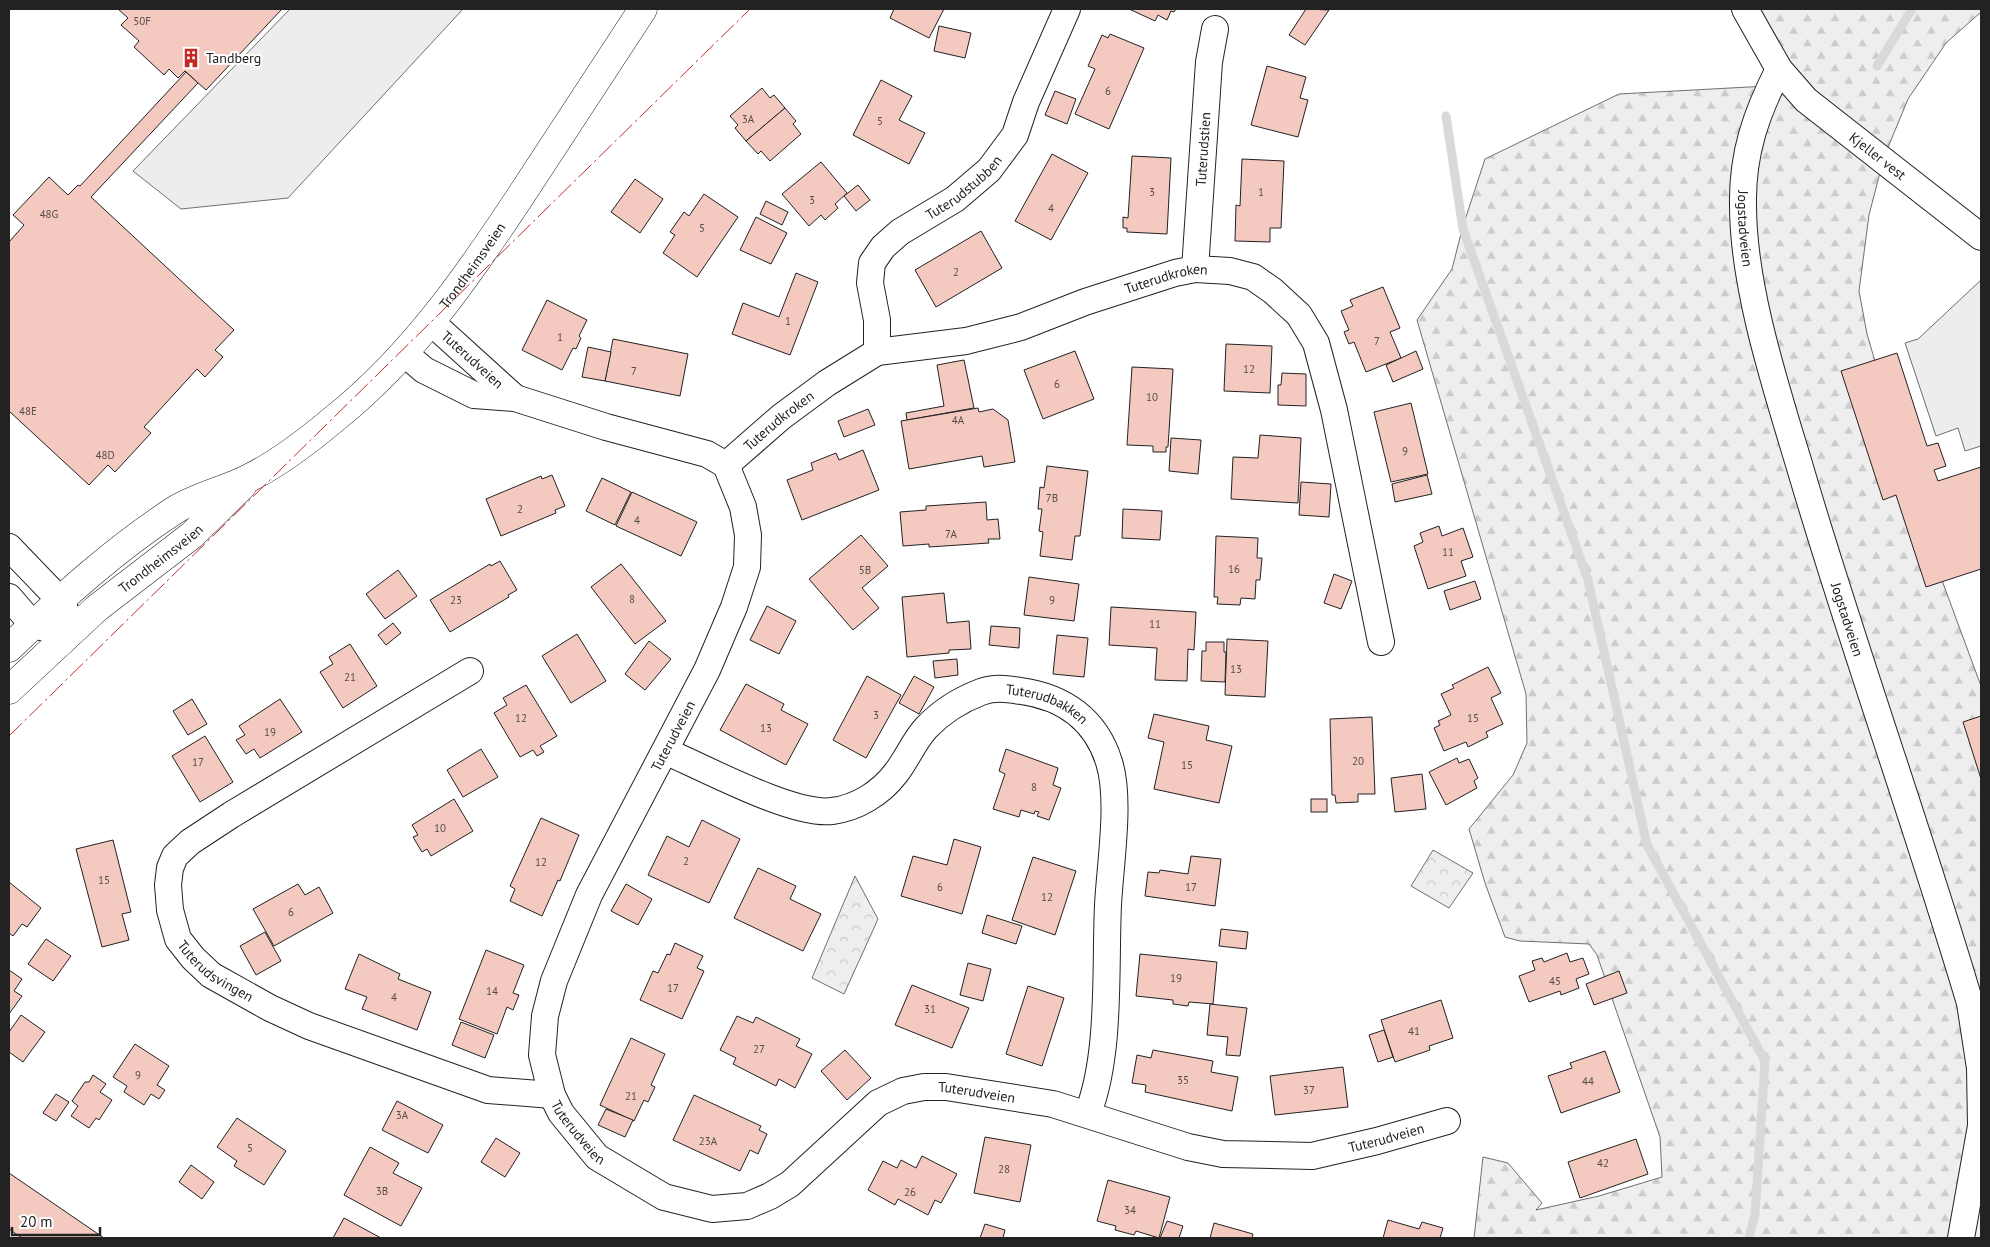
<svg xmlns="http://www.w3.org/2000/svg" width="1990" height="1247" viewBox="0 0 1990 1247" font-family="'PT Sans',sans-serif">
<defs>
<pattern id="forest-firs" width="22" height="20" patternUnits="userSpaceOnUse" patternTransform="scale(1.25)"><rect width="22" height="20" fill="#eee"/><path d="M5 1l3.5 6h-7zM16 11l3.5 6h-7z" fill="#ccc"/></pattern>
<pattern id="park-crowns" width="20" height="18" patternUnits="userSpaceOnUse" patternTransform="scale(1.25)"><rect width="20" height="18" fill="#eee"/><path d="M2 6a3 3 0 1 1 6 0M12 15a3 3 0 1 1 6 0" fill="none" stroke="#ccc"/></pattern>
</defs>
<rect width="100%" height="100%" fill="#fff"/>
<!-- forest -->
<path fill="url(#forest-firs)" stroke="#6f6f6f" d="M1752 9H1981V12L1946 43 1908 99 1884 157 1869 215 1859 291 1867 334 1930 548 1981 686V1238H1474L1483 1157 1508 1163 1542 1203 1536 1210 1599 1196 1662 1177 1660 1137 1597 955 1589 944 1520 941 1505 937 1485 883 1469 829 1513 775 1527 743 1526 694 1417 320 1452 269 1463 226 1485 159 1619 94 1786 85Z"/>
<!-- park -->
<g fill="url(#park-crowns)" stroke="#6f6f6f">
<path d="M1433 850 1473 873 1449 908 1411 886Z"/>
<path d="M855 876 878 919 844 994 812 978Z"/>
</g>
<!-- parking -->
<g fill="#ededed" stroke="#6f6f6f">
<path d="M290 9H463L288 198 181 209 133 171Z"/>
<path d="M1981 280V446L1965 451 1958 428 1936 436 1905 343 1918 339Z"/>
</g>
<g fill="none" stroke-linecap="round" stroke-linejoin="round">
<!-- stream -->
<g stroke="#d9d9d9" stroke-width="9">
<path d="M1877 66 1912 9"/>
<path d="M1446 116 1463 229 1588 580 1647 845 1765 1061 1755 1214 1749 1238"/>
</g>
</g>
<!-- building -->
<g fill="#f3c9c0" stroke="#222">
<path d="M118 9H282L206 90 185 71 178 78 169 69 164 75 134 47 139 41 121 25 128 18Z"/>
<path d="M894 9H944L929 38 890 18Z"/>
<path d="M1129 9H1176L1174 12 1171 11 1167 20 1158 15 1155 21Z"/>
<path d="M1306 9 1329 10 1305 45 1289 35Z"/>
<path d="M939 26 971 33 965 58 934 51Z"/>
<path d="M1110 34 1144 48 1109 129 1075 114 1095 69 1088 66 1102 35 1108 38Z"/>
<path d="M1267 66 1306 77 1300 98 1308 100 1298 137 1251 125Z"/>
<path d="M186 72 198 83 91 197 234 330 215 350 223 357 205 377 197 369 144 427 151 433 115 472 108 465 89 485 9 411V242L24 225 13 215 49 177 68 195 78 185 80 186Z"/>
<path d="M881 80 912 96 899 120 925 133 909 164 853 135Z"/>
<path d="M762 88 770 98 774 95 785 108 746 141 735 128 738 125 730 116Z"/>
<path d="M1055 91 1076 99 1067 124 1045 115Z"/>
<path d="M785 108 796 121 793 124 801 134 770 161 761 151 758 154 746 141Z"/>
<path d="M1052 154 1088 173 1051 240 1015 221Z"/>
<path d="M1132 156 1171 158 1167 234 1127 232V228H1123V217L1128 218Z"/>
<path d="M1242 159 1284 161 1281 228H1270V242L1235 241 1236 205 1240 206Z"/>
<path d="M821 162 847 193 835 204 838 208 825 220 821 215 809 226 782 194Z"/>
<path d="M635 179 663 199 640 233 611 212Z"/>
<path d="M858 185 870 200 856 211 844 196Z"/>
<path d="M704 194 738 217 697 277 663 253 675 235 670 232 684 212 689 216Z"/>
<path d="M766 201 788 212 782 225 760 214Z"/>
<path d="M756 217 787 233 771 264 740 250Z"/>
<path d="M981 231 1002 268 936 307 915 270Z"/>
<path d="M796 273 818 282 790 355 732 334 743 303 779 317Z"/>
<path d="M1383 287 1400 328 1390 332 1401 358 1366 372 1354 342 1349 344 1344 332 1349 330 1341 311 1353 306 1350 300Z"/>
<path d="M547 300 587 320 579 336 581 338 576 349 573 348 562 370 522 350Z"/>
<path d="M613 339 688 354 680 396 605 381Z"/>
<path d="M1226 344 1272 346 1270 393 1224 391Z"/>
<path d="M588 347 611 352 605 381 582 377Z"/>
<path d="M1075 351 1094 399 1043 419 1024 370Z"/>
<path d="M1416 351 1423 369 1393 382 1386 365Z"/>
<path d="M1897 353 1927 446 1938 443 1946 466 1934 470 1938 481 1981 467V569L1926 587 1896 495 1883 500 1841 371Z"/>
<path d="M964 360 974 408 907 420 906 413 944 406 937 365Z"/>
<path d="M1132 367 1173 369 1168 447H1166V452H1153V446L1127 445Z"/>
<path d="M1282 373 1306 374V406L1278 405V385H1281Z"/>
<path d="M1411 403 1428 474 1391 482 1374 412Z"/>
<path d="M978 408 979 412 993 409 1008 420 1015 462 984 467 982 456 909 469 901 421Z"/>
<path d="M868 409 875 425 844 437 838 421Z"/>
<path d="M1260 435 1301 438 1298 503 1231 499 1233 457 1258 458Z"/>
<path d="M1171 438 1201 440 1198 474 1169 471Z"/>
<path d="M863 450 879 490 802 520 787 480 813 470 811 463 836 453 839 460Z"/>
<path d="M1047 466 1088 471 1080 536H1075L1072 560 1040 556 1043 532 1039 531 1042 509H1038L1040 487 1044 488Z"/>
<path d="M552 475 565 506 555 510 556 513 501 536 486 499 541 476 542 479Z"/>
<path d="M1427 475 1432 494 1395 502 1392 484Z"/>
<path d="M602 478 631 492 615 525 586 511Z"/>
<path d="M1301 482 1331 484 1329 517 1299 515Z"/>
<path d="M632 492 697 522 681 556 616 526Z"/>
<path d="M986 502 987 520 998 519 1000 539H988L989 543 929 547V544L903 546 900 512 926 510V506Z"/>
<path d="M1123 509 1162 511 1160 540 1122 538Z"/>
<path d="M1439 526 1442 536 1463 528 1473 557 1461 561 1466 576 1428 589 1414 546 1423 542 1420 533Z"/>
<path d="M861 535 888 566 862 588 879 608 853 630 809 579Z"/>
<path d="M1216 536 1258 538 1257 558H1262L1260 580H1256L1255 599 1241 598 1240 605 1217 604 1218 597H1214Z"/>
<path d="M500 561 517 590 508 595 509 597 450 632 430 600 490 564 491 566Z"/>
<path d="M621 564 666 621 635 644 591 587Z"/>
<path d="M398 570 417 596 385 619 366 594Z"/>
<path d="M1334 574 1352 581 1341 609 1324 603Z"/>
<path d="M1029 577 1079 584 1074 621 1024 615Z"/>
<path d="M1475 581 1481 599 1450 610 1444 591Z"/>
<path d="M944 593 947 623 969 621 971 649 949 650V653L907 657 902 597Z"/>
<path d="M767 606 796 621 779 654 750 640Z"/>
<path d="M1111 607 1196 612 1194 650 1188 649 1187 681 1155 680 1157 648 1109 645Z"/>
<path d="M393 623 401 633 386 645 378 635Z"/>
<path d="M991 626 1020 628 1019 648 989 645Z"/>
<path d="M577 634 606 681 571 703 542 656Z"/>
<path d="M1057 635 1088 638 1084 677 1053 674Z"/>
<path d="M1227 639 1268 641 1265 697 1225 695Z"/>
<path d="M649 641 671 659 645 690 625 674Z"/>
<path d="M1206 642H1224V652H1226L1225 682 1201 681 1202 651H1206Z"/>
<path d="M350 644 377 686 343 708 320 672 333 664 329 657Z"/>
<path d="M957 659 958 675 935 678 933 661Z"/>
<path d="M1488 667 1501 693 1491 698 1503 724 1486 732 1488 737 1468 747 1466 742 1444 751 1434 728 1440 725 1438 721 1451 715 1441 694 1454 688 1452 685Z"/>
<path d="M867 676 901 695 866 758 833 740Z"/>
<path d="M914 676 934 687 919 714 899 703Z"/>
<path d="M746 684 784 704 781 710 808 724 786 765 720 730Z"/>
<path d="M526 685 557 736 540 746 544 752 537 756 533 750 520 757 494 713 507 705 503 698Z"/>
<path d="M192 699 207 724 188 735 173 711Z"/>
<path d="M280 699 302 732 260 758 254 749 246 754 236 740 245 735 239 726Z"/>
<path d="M1154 714 1209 726 1206 740 1232 746 1219 803 1154 789 1164 742 1148 738Z"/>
<path d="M1981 716V779L1963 722Z"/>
<path d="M1372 717 1375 794H1358V802L1336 803 1335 795H1332L1330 719Z"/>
<path d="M205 736 233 782 200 802 172 756Z"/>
<path d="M481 749 498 777 463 797 447 770Z"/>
<path d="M1006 749 1058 768 1053 785 1061 788 1049 820 1037 816 1039 812 1035 811 1034 814 1021 810 1019 817 993 809 1005 774 999 771Z"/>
<path d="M1457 758 1459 763 1469 759 1478 778 1474 781 1477 788 1446 805 1429 772Z"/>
<path d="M1422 774 1426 809 1395 812 1391 778Z"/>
<path d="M454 799 473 831 431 856 427 849 422 852 413 837 418 835 412 825Z"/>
<rect x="1311" y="799" width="16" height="13"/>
<path d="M541 818 579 835 560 881 558 880 542 916 510 901 515 889 510 886Z"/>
<path d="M702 820 740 839 709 903 648 875 667 836 689 847Z"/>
<path d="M954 839 981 847 962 914 901 896 913 856 947 865Z"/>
<path d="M113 840 131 912 122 914 129 940 102 947 76 849Z"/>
<path d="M1191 856 1221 859 1215 906 1145 896 1148 872 1159 873 1160 870 1188 874Z"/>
<path d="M1033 857 1076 871 1055 935 1012 920Z"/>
<path d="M758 868 796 886 790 899 821 914 803 951 734 918Z"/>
<path d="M9 882 41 908 27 927 22 924 13 936 9 933Z"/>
<path d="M298 884 305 895 319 887 333 913 274 946 253 909Z"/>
<path d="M626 884 652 899 638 925 611 911Z"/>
<path d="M987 915 1022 926 1016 944 982 933Z"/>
<path d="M1221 929 1248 932 1246 949 1219 946Z"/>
<path d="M265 932 281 961 256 975 240 946Z"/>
<path d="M46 939 71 956 53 981 28 964Z"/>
<path d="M675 943 703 956 697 968 704 971 682 1019 640 1000 653 971 658 973 667 954 670 955Z"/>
<path d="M486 950 524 965 513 993 519 995 513 1010 507 1007 497 1034 459 1019Z"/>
<path d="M1567 953 1570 962 1583 958 1589 974 1576 979 1579 988 1561 995 1560 991 1529 1002 1519 976 1535 970 1532 961 1542 958 1544 962Z"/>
<path d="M359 954 400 974 398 979 431 992 417 1030 362 1009 367 997 345 989Z"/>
<path d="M1140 954 1217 962 1213 1004 1189 1002 1188 1006 1173 1004V1000L1136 996Z"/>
<path d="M968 963 991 969 983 1001 960 995Z"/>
<path d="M9 970 22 979 14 991 22 996 9 1014Z"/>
<path d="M1619 971 1627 993 1594 1005 1586 984Z"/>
<path d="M912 985 969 1008 952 1048 895 1025Z"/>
<path d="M1028 986 1064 998 1042 1066 1006 1054Z"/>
<path d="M1441 1000 1453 1038 1429 1046 1430 1050 1395 1062 1381 1020Z"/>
<path d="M1210 1004 1247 1008 1240 1056 1226 1055 1228 1037 1207 1035Z"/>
<path d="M21 1015 45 1032 23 1062 9 1052V1032Z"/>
<path d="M737 1016 753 1023 756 1017 800 1039 796 1046 812 1054 795 1088 779 1079 776 1086 733 1064 736 1058 720 1050Z"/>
<path d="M461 1022 494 1035 485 1058 452 1045Z"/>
<path d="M1384 1030 1393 1057 1378 1062 1369 1035Z"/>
<path d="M631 1038 665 1054 651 1085 655 1087 648 1102 644 1100 634 1121 600 1105Z"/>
<path d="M135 1044 169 1066 157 1085 165 1090 159 1099 151 1094 144 1105 124 1092 127 1086 113 1077Z"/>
<path d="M845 1050 871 1078 847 1100 821 1071Z"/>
<path d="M1153 1050 1213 1061 1211 1072 1238 1077 1232 1111 1145 1092 1146 1085 1132 1083 1137 1055 1151 1058Z"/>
<path d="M1605 1051 1620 1092 1561 1113 1548 1076 1572 1068 1570 1063Z"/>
<path d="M1343 1067 1348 1107 1275 1115 1270 1076Z"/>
<path d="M93 1075 106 1084 100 1092 112 1100 99 1120 96 1118 89 1128 71 1116 78 1106 72 1101 85 1082H89Z"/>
<path d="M56 1094 69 1102 56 1121 43 1113Z"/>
<path d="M694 1095 761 1126 759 1130 767 1134 758 1154 750 1150 740 1171 673 1140Z"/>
<path d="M397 1101 443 1125 428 1153 382 1130Z"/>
<path d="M606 1109 633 1120 625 1137 598 1125Z"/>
<path d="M237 1118 286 1151 264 1185 234 1166 237 1161 217 1147Z"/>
<path d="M985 1137 1031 1145 1020 1202 974 1193Z"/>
<path d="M496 1138 520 1153 505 1177 481 1162Z"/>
<path d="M1636 1139 1648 1174 1580 1198 1568 1162Z"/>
<path d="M370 1147 399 1163 393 1173 422 1188 401 1226 344 1195Z"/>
<path d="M922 1156 957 1174 941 1203 935 1200 928 1215 898 1199 895 1205 868 1190 883 1161 897 1168 901 1160 916 1168Z"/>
<path d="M191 1165 214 1182 202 1199 179 1182Z"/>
<path d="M9 1173 104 1238H22L9 1229Z"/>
<path d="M1108 1180 1170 1197 1159 1238 1136 1231 1134 1235 1115 1230 1116 1226 1097 1221Z"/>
<path d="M344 1218 381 1238H333Z"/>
<path d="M1388 1220 1419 1229 1422 1222 1443 1228 1440 1238H1383Z"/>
<path d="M1167 1221 1183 1226 1179 1238H1160Z"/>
<path d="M1214 1223 1253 1234 1252 1238H1210Z"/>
<path d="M985 1224 1005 1230 1003 1238H980Z"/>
</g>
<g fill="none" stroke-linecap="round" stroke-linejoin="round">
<defs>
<g id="minor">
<path id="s1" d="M1745 9 1779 69 1806 100 1981 237"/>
<path id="s2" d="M1779 69C1756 114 1742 154 1743 205 1743 292 1779 396 1804 481 1856 656 1918 828 1970 1003L1980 1068 1981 1126 1961 1238"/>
<path id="s3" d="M1195 269 1209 62 1215 29"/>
<path id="s4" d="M431 322 515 398"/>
<path id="s5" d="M877 352V320L870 283 872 263 883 247 900 232 955 199 989 170 1015 135 1026 102 1067 9"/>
<path id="s6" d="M404 353 424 370 474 395 515 398 606 427 707 454 726 465 743 507 748 535 747 567 734 607 707 670 589 895 554 981 545 1016 542 1055 552 1095 561 1113 597 1157 664 1197 712 1209 747 1206 770 1196 790 1184 878 1103 903 1091 924 1087H946L1053 1104 1188 1147 1223 1154 1312 1156 1377 1141 1447 1121"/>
<path id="s7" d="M726 465 781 417 827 383 877 352 966 341 1021 327 1085 302 1175 273 1195 269 1230 271 1253 277 1273 291 1299 315 1316 343 1334 410 1381 642"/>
<path d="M9 547 60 600 67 614 68 634 33 625 9 597"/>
<path id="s8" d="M470 671 231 815 190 842 175 856 170 868 168 885 170 910 178 939 193 958 211 975 270 1008 309 1026 488 1090 552 1095"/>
<path id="s9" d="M665 751C705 768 793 816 832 811 857 808 881 793 896 773 907 759 914 741 926 728 941 712 960 700 981 692 995 687 1007 689 1021 691 1064 697 1096 720 1109 762 1121 799 1110 865 1108 905 1105 970 1111 1053 1088 1113"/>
</g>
<g id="secondary">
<path id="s10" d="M9 648C61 598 115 549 175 510 199 495 227 490 251 477 281 462 309 440 334 419 417 353 477 263 535 174 571 119 607 64 643 9"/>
<path id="s11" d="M9 690 97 608 192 535 242 486"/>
</g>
</defs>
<!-- minor casing -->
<use href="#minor" stroke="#222" stroke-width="28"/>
<!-- secondary casing -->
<use href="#secondary" stroke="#222" stroke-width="29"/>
<!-- minor -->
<use href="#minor" stroke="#fff" stroke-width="26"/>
<!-- secondary -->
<use href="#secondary" stroke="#fff" stroke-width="28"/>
<!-- power -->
<path stroke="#c62828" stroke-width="1" stroke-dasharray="18 4 2.5 4" stroke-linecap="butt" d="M9 736 750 9"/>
</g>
<!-- icons -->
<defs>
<symbol id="building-bare" viewBox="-9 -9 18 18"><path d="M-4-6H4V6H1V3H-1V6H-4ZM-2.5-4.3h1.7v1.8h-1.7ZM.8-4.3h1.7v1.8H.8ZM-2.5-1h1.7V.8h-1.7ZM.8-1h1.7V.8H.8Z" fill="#c62828" stroke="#fff" stroke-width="2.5" paint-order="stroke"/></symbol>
</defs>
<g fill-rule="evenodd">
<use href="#building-bare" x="177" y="44" width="28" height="28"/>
</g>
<g text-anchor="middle" stroke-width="4" stroke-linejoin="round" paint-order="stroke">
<!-- number labels -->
<g font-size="11" fill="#564c4a">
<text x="142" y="25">50F</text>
<text x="1108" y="95">6</text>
<text x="748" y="123">3A</text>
<text x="880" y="125">5</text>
<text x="1152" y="196">3</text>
<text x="1261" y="196">1</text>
<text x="812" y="204">3</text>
<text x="1051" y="212">4</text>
<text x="49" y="218">48G</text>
<text x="702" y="232">5</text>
<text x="956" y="276">2</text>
<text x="788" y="325">1</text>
<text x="560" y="341">1</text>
<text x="1377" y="345">7</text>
<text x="1249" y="373">12</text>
<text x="634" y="375">7</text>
<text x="1057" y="388">6</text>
<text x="1152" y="401">10</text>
<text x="28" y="415">48E</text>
<text x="958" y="424">4A</text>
<text x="1405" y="455">9</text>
<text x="105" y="459">48D</text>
<text x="1052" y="502">7B</text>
<text x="520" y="513">2</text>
<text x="637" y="524">4</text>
<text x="951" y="538">7A</text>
<text x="1448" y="556">11</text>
<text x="1234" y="573">16</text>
<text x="865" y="574">5B</text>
<text x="632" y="603">8</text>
<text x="456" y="604">23</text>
<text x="1052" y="604">9</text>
<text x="1155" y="628">11</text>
<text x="1236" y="673">13</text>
<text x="350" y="681">21</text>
<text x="876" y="719">3</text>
<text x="521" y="722">12</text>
<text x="1473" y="722">15</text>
<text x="766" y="732">13</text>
<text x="270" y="736">19</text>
<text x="1358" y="765">20</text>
<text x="198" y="766">17</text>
<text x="1187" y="769">15</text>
<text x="1034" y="791">8</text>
<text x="440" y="832">10</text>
<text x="686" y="865">2</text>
<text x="541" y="866">12</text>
<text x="104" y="884">15</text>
<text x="940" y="891">6</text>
<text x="1191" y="891">17</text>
<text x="1047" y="901">12</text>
<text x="291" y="916">6</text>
<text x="1176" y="982">19</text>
<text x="1555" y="985">45</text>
<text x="673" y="992">17</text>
<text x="492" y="995">14</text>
<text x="394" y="1001">4</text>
<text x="930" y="1013">31</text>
<text x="1414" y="1035">41</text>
<text x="759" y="1053">27</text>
<text x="138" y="1079">9</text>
<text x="1183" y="1084">35</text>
<text x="1588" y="1085">44</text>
<text x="1309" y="1094">37</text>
<text x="631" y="1100">21</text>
<text x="402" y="1119">3A</text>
<text x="708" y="1145">23A</text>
<text x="250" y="1152">5</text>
<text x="1603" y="1167">42</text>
<text x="1004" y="1173">28</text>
<text x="382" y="1195">3B</text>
<text x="910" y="1196">26</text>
<text x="1130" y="1214">34</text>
</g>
<!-- poi labels -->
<g font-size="14" fill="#222" stroke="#fff" text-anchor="start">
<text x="206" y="63">Tandberg</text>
</g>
<!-- street labels -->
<g font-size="14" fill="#222" stroke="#fff">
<text dy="5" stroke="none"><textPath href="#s3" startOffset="120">Tuterudstien</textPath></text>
<text dy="5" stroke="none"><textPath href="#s1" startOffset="201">Kjeller vest</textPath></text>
<text dy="5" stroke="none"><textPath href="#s5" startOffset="210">Tuterudstubben</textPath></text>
<text dy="5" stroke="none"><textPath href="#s2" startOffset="166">Jogstadveien</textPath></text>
<text dy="5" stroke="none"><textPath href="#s10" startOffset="608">Trondheimsveien</textPath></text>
<text dy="5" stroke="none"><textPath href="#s7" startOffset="489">Tuterudkroken</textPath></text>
<text dy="5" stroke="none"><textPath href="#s4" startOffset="56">Tuterudveien</textPath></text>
<text dy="5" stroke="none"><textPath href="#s7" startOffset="69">Tuterudkroken</textPath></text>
<text dy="5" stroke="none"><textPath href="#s11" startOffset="201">Trondheimsveien</textPath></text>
<text dy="5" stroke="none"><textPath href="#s2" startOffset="571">Jogstadveien</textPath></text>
<text dy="5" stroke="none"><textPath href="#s9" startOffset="445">Tuterudbakken</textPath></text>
<text transform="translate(673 736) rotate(-62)" y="5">Tuterudveien</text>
<text dy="5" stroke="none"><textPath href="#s8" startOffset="484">Tuterudsvingen</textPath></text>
<text dy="5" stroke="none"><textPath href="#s6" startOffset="1535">Tuterudveien</textPath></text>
<text dy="5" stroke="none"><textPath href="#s6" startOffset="1071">Tuterudveien</textPath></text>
<text dy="5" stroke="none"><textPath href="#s6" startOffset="1955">Tuterudveien</textPath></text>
</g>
</g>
<!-- border -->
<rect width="1990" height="1247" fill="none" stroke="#222222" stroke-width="20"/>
<!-- scale -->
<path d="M12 1227v8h88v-8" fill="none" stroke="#222222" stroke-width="2.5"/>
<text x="20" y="1227" font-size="15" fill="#222222" stroke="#ffffff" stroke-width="4" paint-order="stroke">20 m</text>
</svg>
